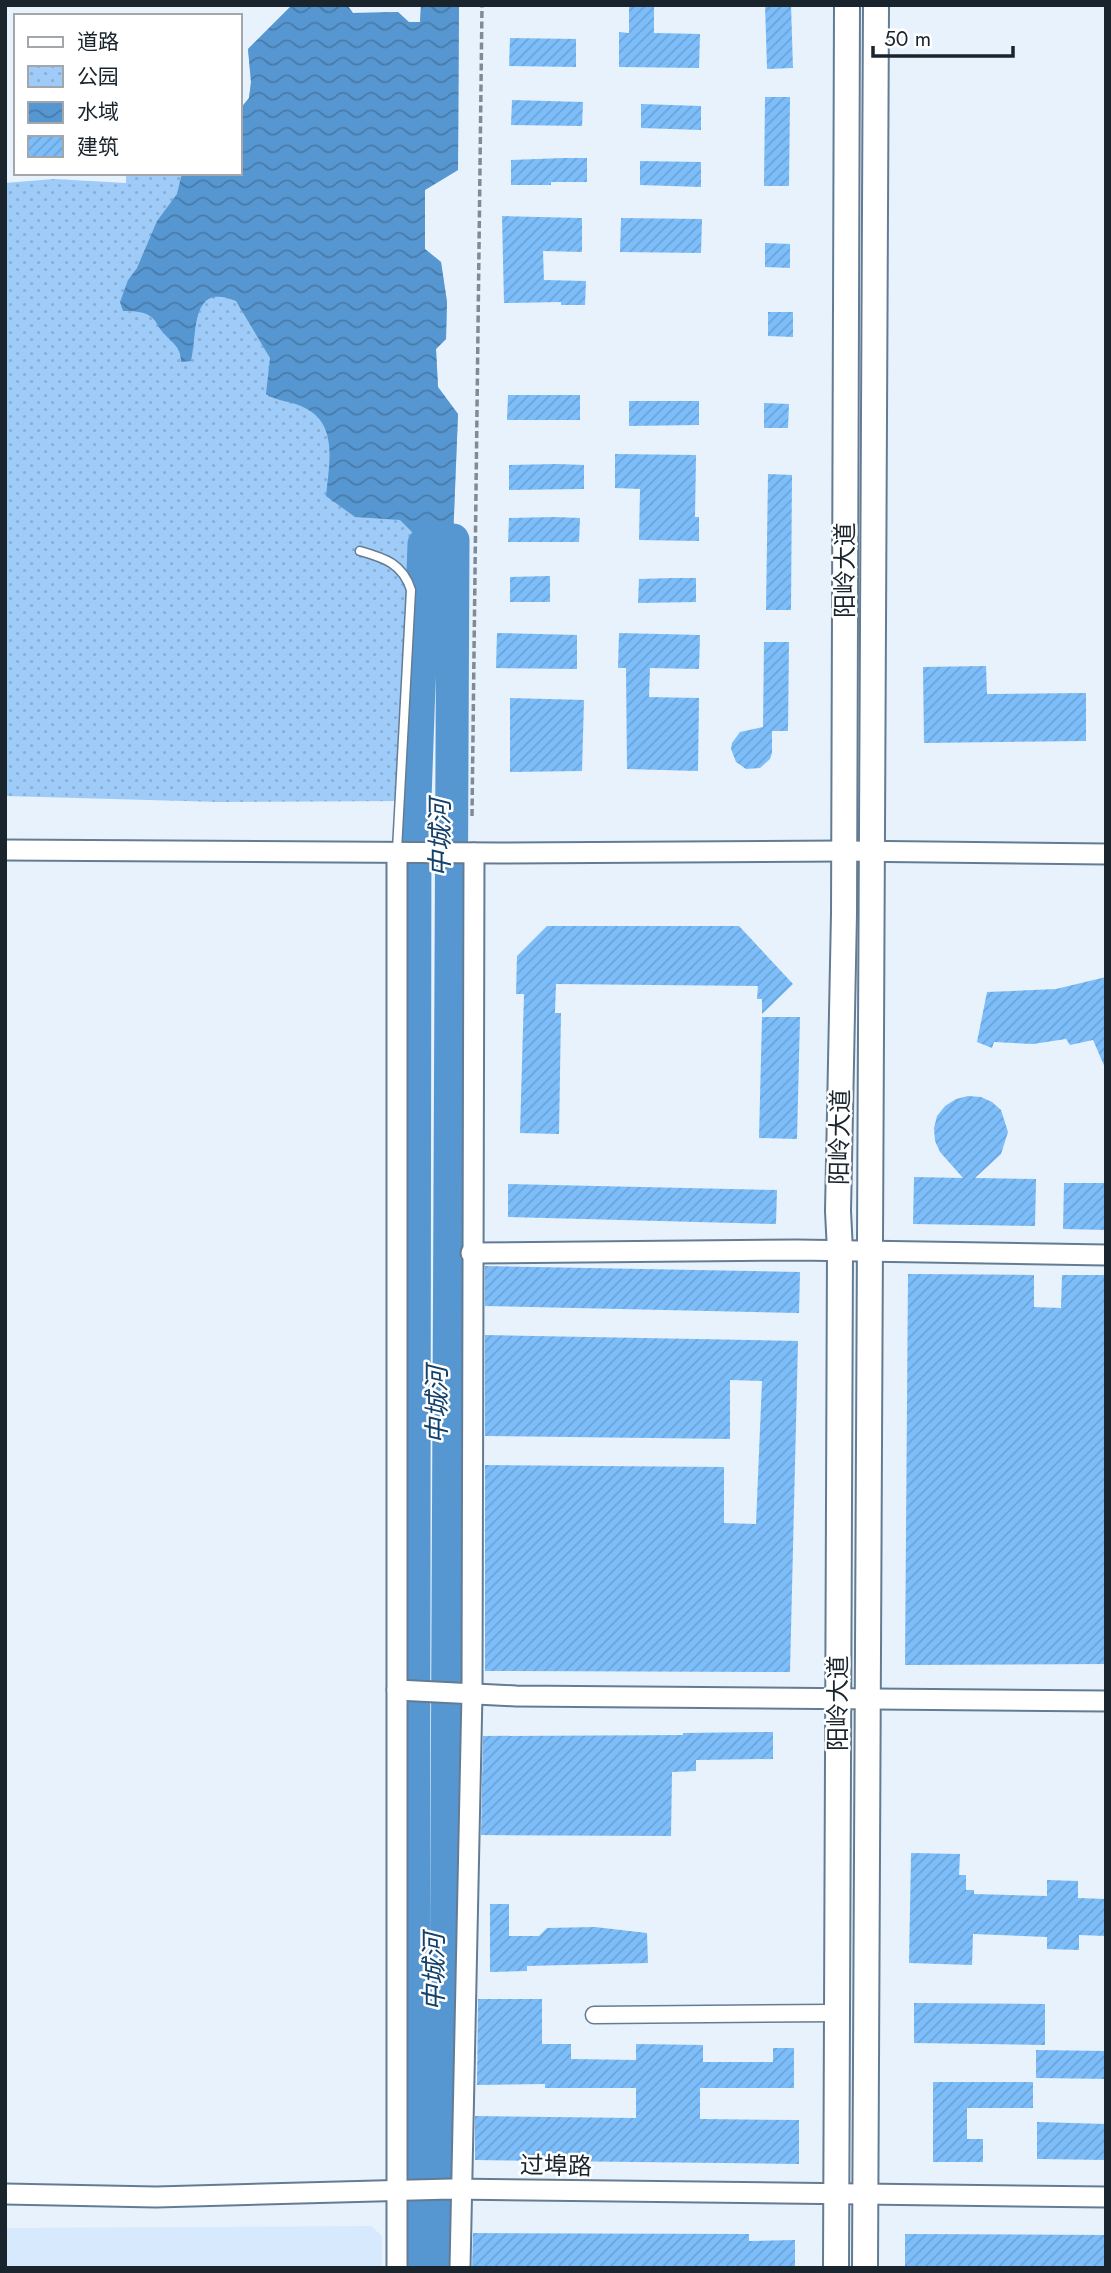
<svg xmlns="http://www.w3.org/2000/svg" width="1111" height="2273" viewBox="0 0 1111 2273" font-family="Jost,'Noto Sans SC',sans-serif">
<defs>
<pattern id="park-dots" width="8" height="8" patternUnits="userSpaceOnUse" patternTransform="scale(1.75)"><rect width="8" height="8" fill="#9ecbf7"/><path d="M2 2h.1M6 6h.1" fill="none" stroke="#88aed4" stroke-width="1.8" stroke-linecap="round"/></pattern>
<pattern id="water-waves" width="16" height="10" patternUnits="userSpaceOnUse" patternTransform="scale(1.75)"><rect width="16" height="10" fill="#5797d1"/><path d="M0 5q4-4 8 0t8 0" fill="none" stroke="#477baa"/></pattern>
<pattern id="building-hatch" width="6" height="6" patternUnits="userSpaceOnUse" patternTransform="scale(1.75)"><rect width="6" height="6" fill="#7dbefa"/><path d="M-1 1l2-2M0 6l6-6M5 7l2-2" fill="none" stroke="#6ba3d7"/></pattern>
</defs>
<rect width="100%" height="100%" fill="#e7f2fc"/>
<!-- built -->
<path fill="#d6e9fd" d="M371 2226 382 2236V2268H5V2228Z"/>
<!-- park -->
<path fill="url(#park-dots)" d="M292 5H347L353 13 398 12 408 22H420L421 5H459L458 170 425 190V249L441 262 447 302 446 339 436 349 438 387 458 414 453 540 424 544 411 801 220 802 5 796V183L54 179 126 183V173H240V109L249 98 251 82 248 49Z"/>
<!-- water -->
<path fill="url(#water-waves)" d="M292 5H347L353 13 398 12 409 22H420L421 5H459L458 170 425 190V249L441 262 447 302 446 339 436 349 438 387 458 414 453 540 424 544 400 520 355 517 326 496C329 464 339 423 303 407 291 401 278 402 266 394L270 358 236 301C189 281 198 335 191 361L181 362C181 345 170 342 161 330 157 325 156 320 150 316 142 311 132 311 123 311L120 302 128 280 137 268 157 221 177 194 182 173H240V109L249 98 251 82 248 49Z"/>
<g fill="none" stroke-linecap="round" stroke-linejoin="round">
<!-- river -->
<path stroke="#5797d1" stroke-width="33" d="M413 2268 415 799 424 544 453 540 445 2268"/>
</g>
<!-- building -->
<g fill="url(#building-hatch)">
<path d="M629 5H654V33L700 34 699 68 619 67V32L629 33Z"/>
<path d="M765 5H791L793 68 767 69Z"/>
<path d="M510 38 576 39V67L509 66Z"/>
<path d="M765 97H790L789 186H764Z"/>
<path d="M512 100 583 102 582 126 511 125Z"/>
<path d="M641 104 701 106V130L641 128Z"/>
<path d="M563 158H587V182H551V185H511V160Z"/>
<path d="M640 161 701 162V187L640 185Z"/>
<path d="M502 216 582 218V252L543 251 544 280 586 281 585 305H561V302L504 303Z"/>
<path d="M621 218 702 219 701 253 620 252Z"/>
<path d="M765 243 790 244V268L765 267Z"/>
<path d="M768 312H793V337L768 336Z"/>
<path d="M508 395H580V420H507Z"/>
<path d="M629 401H699V425L629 426Z"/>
<path d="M764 403 789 404 788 428H764Z"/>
<path d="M615 454 696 455 695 517H699V541L639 540 640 489 615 488Z"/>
<path d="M557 464 584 465V489L509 490V465Z"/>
<path d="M768 474 792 475 791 610H766Z"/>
<path d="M555 517 580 518 579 542H508L509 518Z"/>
<path d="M550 576V602H510V577Z"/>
<path d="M672 578H696V602L638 603 639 579Z"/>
<path d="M497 633 577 635V669L496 668Z"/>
<path d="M619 633 700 635 699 669 650 668 649 697 699 698 698 771 627 769 626 668H618Z"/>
<path d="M764 642H789L788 731H772V753L770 759 760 768 746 769 736 762 731 749 732 743 740 732 763 727Z"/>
<path d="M986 666 987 694 1086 693V741L924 743 923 667Z"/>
<path d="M510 698 584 700 582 771 510 772Z"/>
<path d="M547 926H739L793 984 762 1014V999H757L758 986 556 984 555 1013H561L559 1134 520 1133 524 994H516L517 956Z"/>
<path d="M1106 977V1070L1093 1040 1070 1045 1066 1039 1033 1044 994 1042 992 1048 977 1042 987 992 1056 989Z"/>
<path d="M762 1017H800L797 1139 759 1138Z"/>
<path d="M968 1096 981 1097 992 1102 1001 1110 1008 1132 1001 1154 975 1178 1036 1179 1035 1226 913 1224 914 1177 963 1178 940 1152 935 1141 934 1128 937 1116 945 1106 956 1099Z"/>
<path d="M1064 1183H1106V1230L1063 1229Z"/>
<path d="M508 1184 777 1190 776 1224 508 1217Z"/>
<path d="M485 1266 800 1272 799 1313 485 1306Z"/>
<path d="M908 1274 1034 1275V1307L1061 1308 1062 1275H1106V1664L905 1665Z"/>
<path d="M485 1335 798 1341 790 1672 485 1671V1465L724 1467V1523L756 1524 762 1381 730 1380V1439L485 1436Z"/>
<path d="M773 1732V1759L696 1760V1771L672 1772 671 1836 481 1835 483 1736 683 1735V1733Z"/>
<path d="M911 1853 960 1854 959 1875H966V1890H974V1894L1047 1896V1880L1078 1881V1898L1106 1899V1936L1079 1935V1950L1047 1949V1937L973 1934 972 1965 909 1963Z"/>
<path d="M490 1904H509V1936H539L547 1928 595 1927 647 1933 648 1963 527 1966V1971L490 1972Z"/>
<path d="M478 1999H542V2044H571V2059L636 2060V2044L703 2045V2062H773V2048H794V2088H700V2119L799 2120V2164L475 2160V2116L636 2118V2088H545V2084L477 2085Z"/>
<path d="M914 2003 1045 2004V2045L914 2043Z"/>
<path d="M1036 2050 1106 2051V2079L1036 2078Z"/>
<path d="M933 2082H1033V2108H967V2139H983V2162H933Z"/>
<path d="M1037 2122 1106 2124V2160L1037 2159Z"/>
<path d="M473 2233 749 2234V2241L795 2240V2268H472Z"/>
<path d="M905 2234 1106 2235V2268H905Z"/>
</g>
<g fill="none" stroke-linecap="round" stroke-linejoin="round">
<defs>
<path id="service" d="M360 551C385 558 403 564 411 590L397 850"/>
<path id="minor" d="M594 2015 835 2013"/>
<g id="tertiary">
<path d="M5 850 499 853 844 851 1106 854"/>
<path d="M471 1253 797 1250 1106 1255"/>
<path d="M397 1690 516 1696 1106 1701"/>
<path d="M5 2194 156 2197 451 2189 1106 2197"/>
<path d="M397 2268V853"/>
<path d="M460 2268 472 1693 474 853"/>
</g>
<g id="primary">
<path d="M836 2268 840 1251 838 1211 844 914 847 5"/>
<path d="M865 2268 876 5"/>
</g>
</defs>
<!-- service casing -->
<use href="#service" stroke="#647c93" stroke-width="11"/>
<!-- minor casing -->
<use href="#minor" stroke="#647c93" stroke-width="19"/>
<!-- tertiary casing -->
<use href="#tertiary" stroke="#647c93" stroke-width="23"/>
<!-- primary casing -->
<use href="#primary" stroke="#647c93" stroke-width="28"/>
<!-- path -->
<path stroke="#818b95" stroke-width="3.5" stroke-dasharray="7 3.5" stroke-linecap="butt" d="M472 816 482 5"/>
<!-- service -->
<use href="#service" stroke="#fff" stroke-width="8"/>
<!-- minor -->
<use href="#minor" stroke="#fff" stroke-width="16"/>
<!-- tertiary -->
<use href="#tertiary" stroke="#fff" stroke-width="19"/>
<!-- primary -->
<use href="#primary" stroke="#fff" stroke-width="24"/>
</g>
<g text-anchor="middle" stroke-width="5" stroke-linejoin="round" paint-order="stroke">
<!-- street labels -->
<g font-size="24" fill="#1a242d" stroke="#fff">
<text transform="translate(845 570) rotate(-90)" y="8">阳岭大道</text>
<text transform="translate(840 1137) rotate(-89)" y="8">阳岭大道</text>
<text transform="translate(838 1703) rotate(-90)" y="8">阳岭大道</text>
<text transform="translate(556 2166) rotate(1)" y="8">过埠路</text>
</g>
<!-- water labels -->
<g font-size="26" font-style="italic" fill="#134169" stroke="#fff">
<text transform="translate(440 838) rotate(-90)" y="9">中城河</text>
<text transform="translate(437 1405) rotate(-90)" y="9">中城河</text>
<text transform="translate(434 1972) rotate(-90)" y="9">中城河</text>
</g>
</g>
<!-- border -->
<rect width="1111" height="2273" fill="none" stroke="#1a242d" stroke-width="14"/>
<!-- legend -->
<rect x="14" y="14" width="228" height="161" fill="#ffffff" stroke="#a3a7ab" stroke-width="2"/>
<rect x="28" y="37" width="35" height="10" fill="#ffffff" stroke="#a3a7ab" stroke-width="2"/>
<text x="77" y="49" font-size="21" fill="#1a242d">道路</text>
<rect x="28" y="66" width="35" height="21" fill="url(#park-dots)" stroke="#a3a7ab" stroke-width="2"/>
<text x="77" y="84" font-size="21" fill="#1a242d">公园</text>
<rect x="28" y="102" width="35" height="21" fill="url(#water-waves)" stroke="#a3a7ab" stroke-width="2"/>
<text x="77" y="119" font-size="21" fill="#1a242d">水域</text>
<rect x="28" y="136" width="35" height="21" fill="url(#building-hatch)" stroke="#a3a7ab" stroke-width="2"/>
<text x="77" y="154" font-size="21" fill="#1a242d">建筑</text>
<!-- scale -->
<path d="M873 46v10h140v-10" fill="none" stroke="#1a242d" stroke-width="3.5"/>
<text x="884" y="46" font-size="21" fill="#1a242d" stroke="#ffffff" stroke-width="5" paint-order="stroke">50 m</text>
</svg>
